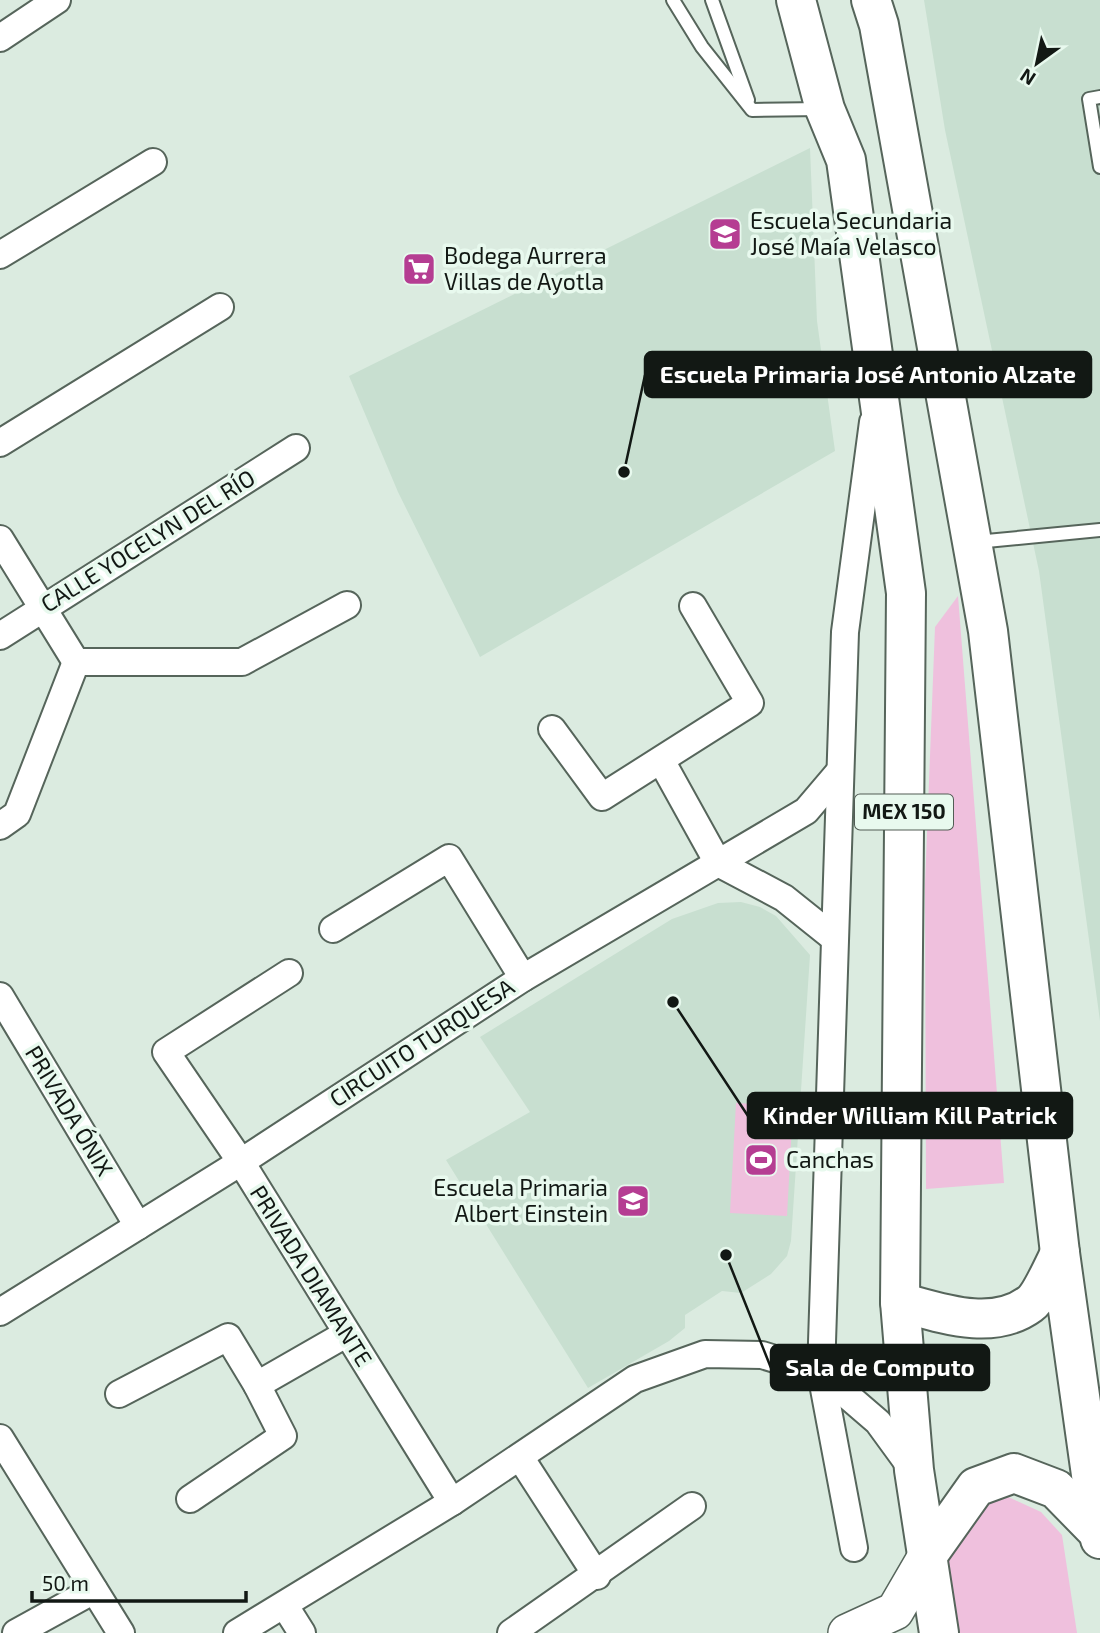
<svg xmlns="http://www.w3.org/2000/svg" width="1100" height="1633" viewBox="0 0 1100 1633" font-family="'Exo 2',sans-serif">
<rect width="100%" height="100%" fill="#dbebe0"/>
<!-- built -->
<g fill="#c8dfd0">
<path d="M924 0H1100V1021L1039 571 945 130Z"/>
<path d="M810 148 817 321 835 451 480 657 398 492 349 376Z"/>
<path d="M741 902 760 907 776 916 810 955 791 1241 787 1256 771 1274 741 1293 722 1291 685 1315V1328L669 1341 588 1388 446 1160 530 1112 480 1037 672 919 718 903Z"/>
</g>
<!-- green -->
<g fill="#efc0dd">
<path d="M958 596 1004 1183 926 1189 925 885 935 627Z"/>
<path d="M736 1103 793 1106 787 1216 730 1213Z"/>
<path d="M1006 1496 1041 1512 1062 1535 1077 1633H959L942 1547 974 1504Z"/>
</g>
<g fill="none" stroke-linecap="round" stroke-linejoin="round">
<defs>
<g id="lane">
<path d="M673 0 702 47 752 110 822 109"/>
<path d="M712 0 748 100"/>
<path d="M1100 97 1089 99 1100 167"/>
<path d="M976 542 1100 530"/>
</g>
<g id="street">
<path d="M0 38 57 0"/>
<path d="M0 255 153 162"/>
<path d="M0 443 220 307"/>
<path d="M0 539 76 662"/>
<path d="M0 636 296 448"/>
<path d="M76 662H242L347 605"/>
<path d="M552 729 602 797 750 703 693 606"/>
<path d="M662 762 718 863 784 898 834 938"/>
<path d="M0 826 17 814 76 662"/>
<path d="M333 929 449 858 523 978"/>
<path d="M289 973 166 1052 241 1162 452 1502"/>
<path d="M0 996 138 1226"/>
<path d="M0 1312 241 1162 523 978 806 811 840 771"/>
<path d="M257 1385 346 1334"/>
<path d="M119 1394 228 1337 257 1385 283 1436 190 1499"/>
<path d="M0 1438 121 1633"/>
<path d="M520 1457 597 1576"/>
<path d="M854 1548 821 1373 845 632 873 422"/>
<path d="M285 1606 302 1633"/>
<path d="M16 1633 94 1590"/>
<path d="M237 1633 452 1502 635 1379 705 1354 762 1355 821 1373 878 1422 913 1470"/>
<path d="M511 1633 692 1506"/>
</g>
<path id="secondary" d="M847 1633 895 1611 927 1556"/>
<g id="primary">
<path d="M796 0 825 109 846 160 906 593 900 1302 914 1470 939 1633"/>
<path d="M871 0 879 25 988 631 1060 1253 1100 1539"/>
<path d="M900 1302C941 1313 992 1332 1030 1304 1040 1297 1054 1265 1060 1253"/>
<path d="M927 1556 976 1487 1014 1473 1056 1489 1099 1533"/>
</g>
</defs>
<!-- lane casing -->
<use href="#lane" stroke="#56655b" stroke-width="16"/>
<!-- street casing -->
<use href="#street" stroke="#56655b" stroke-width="30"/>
<!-- secondary casing -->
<use href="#secondary" stroke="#56655b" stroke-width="40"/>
<!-- primary casing -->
<use href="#primary" stroke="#56655b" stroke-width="42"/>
<!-- lane -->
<use href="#lane" stroke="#fff" stroke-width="12"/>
<!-- street -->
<use href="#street" stroke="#fff" stroke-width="26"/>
<!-- secondary -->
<use href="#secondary" stroke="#fff" stroke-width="37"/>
<!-- primary -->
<use href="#primary" stroke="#fff" stroke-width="38"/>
</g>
<!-- icons -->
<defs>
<symbol id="school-square" viewBox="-11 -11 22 22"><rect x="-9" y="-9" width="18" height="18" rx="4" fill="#b53d92" stroke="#e8f9ee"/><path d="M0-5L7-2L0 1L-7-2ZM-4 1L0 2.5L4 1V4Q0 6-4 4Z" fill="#fff"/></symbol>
<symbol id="supermarket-square" viewBox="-11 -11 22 22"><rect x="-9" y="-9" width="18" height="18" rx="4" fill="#b53d92" stroke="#e8f9ee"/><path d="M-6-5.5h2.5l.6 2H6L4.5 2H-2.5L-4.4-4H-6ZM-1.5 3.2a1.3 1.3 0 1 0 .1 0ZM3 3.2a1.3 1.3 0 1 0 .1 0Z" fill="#fff"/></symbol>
<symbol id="stadium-square" viewBox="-11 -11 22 22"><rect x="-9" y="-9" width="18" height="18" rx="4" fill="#b53d92" stroke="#e8f9ee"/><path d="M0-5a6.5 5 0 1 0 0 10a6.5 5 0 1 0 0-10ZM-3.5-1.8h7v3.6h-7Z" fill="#fff"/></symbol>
</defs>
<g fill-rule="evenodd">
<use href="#school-square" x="706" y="215" width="38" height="38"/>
<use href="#supermarket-square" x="400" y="250" width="38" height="38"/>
<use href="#stadium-square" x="742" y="1141" width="38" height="38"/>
<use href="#school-square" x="614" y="1182" width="38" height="38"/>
</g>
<g text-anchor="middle" stroke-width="7" stroke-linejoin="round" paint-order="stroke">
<!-- shield labels -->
<rect fill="#e8f9ee" stroke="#525c55" stroke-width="2" x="855" y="794.5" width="98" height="35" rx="5"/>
<g font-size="21" font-weight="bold" fill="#121814">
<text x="904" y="819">MEX 150</text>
</g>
<!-- poi labels -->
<g font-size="23" fill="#121814" stroke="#e8f9ee" text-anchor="start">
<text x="750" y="229">Escuela Secundaria<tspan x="750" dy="26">José Maía Velasco</tspan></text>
<text x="444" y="264">Bodega Aurrera<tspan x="444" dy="26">Villas de Ayotla</tspan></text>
<text x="786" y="1168">Canchas</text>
<text x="608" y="1196" text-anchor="end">Escuela Primaria<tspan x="608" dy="26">Albert Einstein</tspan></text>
</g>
<!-- street labels -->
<g font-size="23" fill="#121814" stroke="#e8f9ee">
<text transform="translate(148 541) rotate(-32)" y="8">CALLE YOCELYN DEL RÍO</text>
<text transform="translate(422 1043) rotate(-33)" y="8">CIRCUITO TURQUESA</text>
<text transform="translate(69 1111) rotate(59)" y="8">PRIVADA ÓNIX</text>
<text transform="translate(311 1276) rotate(58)" y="8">PRIVADA DIAMANTE</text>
</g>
</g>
<!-- callouts -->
<path fill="none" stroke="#121814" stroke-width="2.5" d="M624 472L645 375M673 1002L748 1116M726 1255L771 1368"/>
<g fill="#121814" stroke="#e8f9ee" stroke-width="2.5">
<circle cx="624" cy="472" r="7"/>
<circle cx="673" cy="1002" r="7"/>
<circle cx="726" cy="1255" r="7"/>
</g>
<g fill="#121814" stroke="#121814" stroke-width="2.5">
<rect x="645" y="352" width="446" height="45" rx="7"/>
<rect x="748" y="1093" width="324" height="45" rx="7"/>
<rect x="771" y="1345" width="218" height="45" rx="7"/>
</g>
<g font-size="24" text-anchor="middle" font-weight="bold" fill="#fff">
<text x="868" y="383">Escuela Primaria José Antonio Alzate</text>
<text x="910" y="1124">Kinder William Kill Patrick</text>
<text x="880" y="1376">Sala de Computo</text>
</g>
<!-- north arrow -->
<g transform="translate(1037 63) rotate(213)" stroke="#e8f9ee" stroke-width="5" paint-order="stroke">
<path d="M0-5L12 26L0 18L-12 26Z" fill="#121814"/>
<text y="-10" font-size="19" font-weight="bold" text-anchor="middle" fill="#121814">N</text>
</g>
<!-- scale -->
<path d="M32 1591v10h214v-10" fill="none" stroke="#121814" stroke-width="3.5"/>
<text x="42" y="1591" font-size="21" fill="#121814" stroke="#e8f9ee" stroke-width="5" paint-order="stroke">50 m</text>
</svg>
